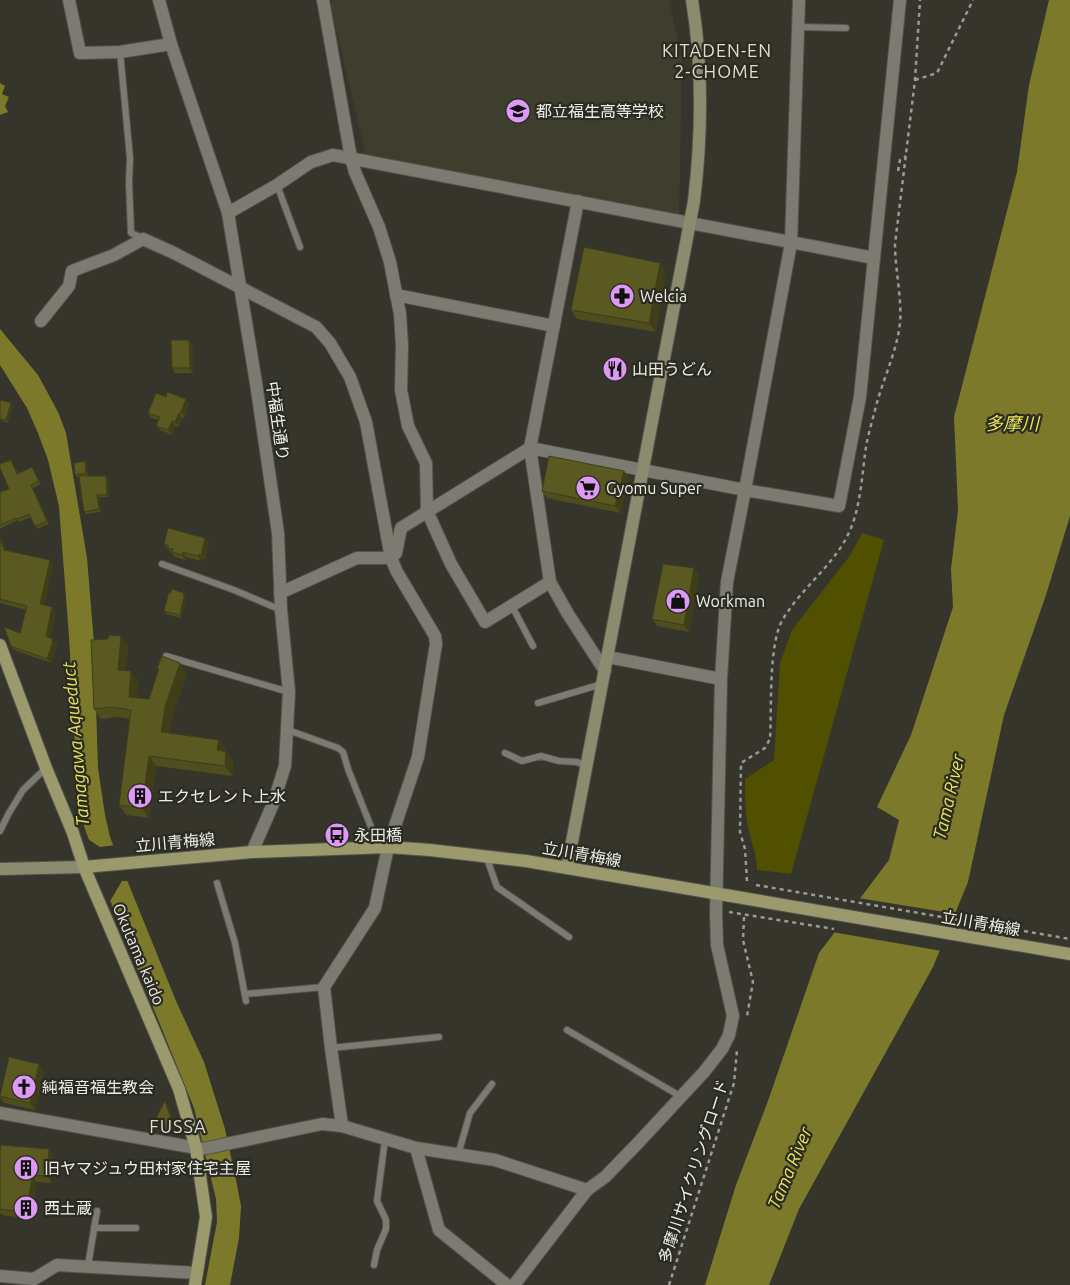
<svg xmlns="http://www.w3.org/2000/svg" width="1070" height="1285" viewBox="0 0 1070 1285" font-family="Ubuntu,'Noto Sans JP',sans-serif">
<rect width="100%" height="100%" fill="#35352c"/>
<!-- built -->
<path fill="#3e3e2f" d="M332 0H669L682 61 679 215 367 160 331 8Z"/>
<!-- green -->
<path fill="#514f00" d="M862 533 884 540 791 874 757 870C757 854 751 842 748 827 745 812 745 795 745 779L774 760 780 663 792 630 851 554Z"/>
<!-- water -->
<g fill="#7c7a2a">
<path d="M1049 0H1070V516L1046 595 1004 715 968 882 933 967 799 1209 769 1285H705L736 1185 768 1101 819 953 889 860 899 820 877 807 911 735 953 607 951 569 958 510 954 417 1017 172 1029 85Z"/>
<path d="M0 83 5 86 2 94 9 97 5 106 8 112 0 115Z"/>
<path d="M0 329 38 375 58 412 66 433 87 558 94 643 98 768 105 815 110 837 127 880 176 1001 204 1062 225 1129 236 1180 241 1206 239 1238 230 1285H205L217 1222 216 1199 194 1108 114 911 84 826 77 785 69 636 59 506 48 460 38 433 27 408 0 365Z"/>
</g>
<!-- pier -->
<g fill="#35352c">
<path d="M85 837 100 847 116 845 130 881H122L109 903Z"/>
<path d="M858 898 957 914 942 951 832 932Z"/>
</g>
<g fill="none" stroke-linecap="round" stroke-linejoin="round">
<defs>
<g id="lane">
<path d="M799 27 846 28"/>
<path d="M120 52 130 158 129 182 131 233 142 238"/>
<path d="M277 185 300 247"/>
<path d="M162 564 234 590 281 610"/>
<path d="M512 606 533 646"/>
<path d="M166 656 289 692"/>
<path d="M538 703 602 684"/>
<path d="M288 730 338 748 343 752 348 769 379 847"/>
<path d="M505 753 522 761 541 756 559 761 577 762 586 766"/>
<path d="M0 831 9 813 23 790 46 768"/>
<path d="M486 856 497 887 569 937"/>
<path d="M217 883 235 943 246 1001"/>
<path d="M245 994 324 987"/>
<path d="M567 1030 680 1096"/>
<path d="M331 1048 439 1037"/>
<path d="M458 1155 470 1113 492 1084"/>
<path d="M94 1228H136"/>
<path d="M374 1265 377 1250 386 1229V1220L377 1201 385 1140"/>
<path d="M88 1266 97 1211"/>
</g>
<g id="street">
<path d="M69 0 80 53 120 52 171 44"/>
<path d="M159 0 171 44 228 213 256 383 278 533 281 610 289 692 285 766 273 804 252 852"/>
<path d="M323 0 351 158 355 172 379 227 390 262 400 314 402 345 401 390 408 426 426 463 427 511 451 564 485 622 550 582"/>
<path d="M578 201 530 448 550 582 568 614 605 671"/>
<path d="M228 213 277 185 311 162 333 155 874 258"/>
<path d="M396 295 554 326"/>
<path d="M41 321 69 286 72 271 114 255 143 239 174 253 316 327 330 343 350 377 366 422 391 558 397 572 435 636 436 644 418 757 388 847 375 908 324 987 331 1048 342 1126"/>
<path d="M280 593 357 558H391L396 553 401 528 530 448 745 490 791 243 799 0"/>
<path d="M608 657 721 679"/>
<path d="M0 1113 202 1149 322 1124 342 1126 416 1148 495 1160 587 1190"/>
<path d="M416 1148 439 1230 507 1285"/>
<path d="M0 1276 34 1279 57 1265 197 1273"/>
<path d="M514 1285 587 1190 605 1177 637 1144 704 1072 722 1049 729 1035 733 1016 717 945 716 914 721 679 727 582 745 490 839 506 860 397 900 0"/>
</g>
<g id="secondary">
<path d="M567 868 694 201C702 134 703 67 692 0"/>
<path d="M0 869 84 867"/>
</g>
<g id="primary">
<path d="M0 645 46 768 73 833 84 867 179 1089 196 1148 206 1217 195 1285"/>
<path d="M84 867 252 852 388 847 430 850 526 861 1070 954"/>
</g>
</defs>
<!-- lane casing -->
<use href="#lane" stroke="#53534b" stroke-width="8"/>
<!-- street casing -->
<use href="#street" stroke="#53534b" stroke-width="14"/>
<!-- secondary casing -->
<use href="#secondary" stroke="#53534b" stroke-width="14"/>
<!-- primary casing -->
<use href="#primary" stroke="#53534b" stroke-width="14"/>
<!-- path -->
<g stroke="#9b9b93" stroke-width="2.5" stroke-dasharray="4 4" stroke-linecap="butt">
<path d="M915 80 937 73 973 0"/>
<path d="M898 171 900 160 906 156"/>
<path d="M747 881 745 849 740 832 741 763 765 748 770 739C772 708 768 644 783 619 802 587 837 563 851 528 861 503 862 474 866 447 868 435 872 422 875 410 882 381 897 352 900 323 902 297 895 270 895 244L915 80 920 0"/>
<path d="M756 885 1070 939"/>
<path d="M729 912 834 929"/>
<path d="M744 917 743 940 753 982 747 1016"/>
<path d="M669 1285 734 1083 737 1050"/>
</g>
<!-- lane -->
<use href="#lane" stroke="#7b7b71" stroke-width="6"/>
<!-- street -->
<use href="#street" stroke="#7b7b71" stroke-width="12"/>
<!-- secondary -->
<use href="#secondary" stroke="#8b8b6f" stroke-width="12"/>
<!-- primary -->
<use href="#primary" stroke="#9b9a6d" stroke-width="12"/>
</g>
<!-- wall -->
<g fill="#4d4d1d">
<path d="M660 263 666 273 656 332 577 319 571 310Z"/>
<path d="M189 340 193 345V373H175L172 368Z"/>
<path d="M166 397 189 403 185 417 182 418 179 427 175 426 172 435 160 430 156 426 159 420 151 418 148 413Z"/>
<path d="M0 400 13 405 8 423 0 420Z"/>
<path d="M11 460 18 474 33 469 41 484 33 488 49 524 37 529 31 517 19 522 18 520 0 529V492L9 489Z"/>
<path d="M85 461 86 463 88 476 108 478 109 497H99L101 512 86 514 84 512 79 477H77L75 475Z"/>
<path d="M624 471 629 478 620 513 547 498 542 491Z"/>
<path d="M0 536 6 550 53 565 44 605 56 612 50 638 56 643 57 646 51 663 14 650 11 646 20 633 26 610 0 603Z"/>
<path d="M205 538 209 543 205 559 202 558 201 561 186 557V560L175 557 164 544Z"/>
<path d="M694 568 699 575 689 632 657 626 652 619Z"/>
<path d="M171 593H184L185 595V597L186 598 181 618 166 614 164 611Z"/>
<path d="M121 636 128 646 125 671 138 681 137 698 149 699 159 671 157 668 187 673 172 717 169 733 226 749 225 751 233 761 232 776 156 766 149 818 126 815 119 805 130 719 118 717 101 719 94 709 108 639Z"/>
<path d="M44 1071 35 1110 4 1103 0 1097V1095Z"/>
<path d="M168 1106 176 1128 160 1132 156 1128Z"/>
<path d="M49 1149 53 1155 51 1183 36 1182 32 1219 2 1215 0 1213V1151Z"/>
</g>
<!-- shaded-wall -->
<g fill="#3f3e18">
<path d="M660 263 666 273 656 332 649 323Z"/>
<path d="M189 340 193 345V373L190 368Z"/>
<path d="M186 399 189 403 185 417 181 412Z"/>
<path d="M11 403 13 405 8 423 6 420Z"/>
<path d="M179 413 182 418 179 427 175 422Z"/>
<path d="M172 421 175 426 172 435 168 430Z"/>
<path d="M85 461 86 463 88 476 86 473Z"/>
<path d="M624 471 629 478 620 513 615 506Z"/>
<path d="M106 476 108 478 109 497 107 495Z"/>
<path d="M31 485 33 488 49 524 47 521Z"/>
<path d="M97 495 99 497 101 512 99 509Z"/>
<path d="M0 536 8 555 4 550 0 539Z"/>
<path d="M205 538 209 543 205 559 201 555Z"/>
<path d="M183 552 186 557V560L182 555Z"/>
<path d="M199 554 202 558 201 561 198 556Z"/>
<path d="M50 560 53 565 44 609 40 604Z"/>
<path d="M694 568 699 575 689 632 684 625Z"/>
<path d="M184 593 185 595V597L186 598 181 618 180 615Z"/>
<path d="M52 607 56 612 49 641 46 636Z"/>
<path d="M121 636 128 646 124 680 118 670Z"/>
<path d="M53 639 57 646 51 663 47 659Z"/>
<path d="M180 663 187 673 172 717 168 742 161 732 165 707Z"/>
<path d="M131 671 138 681 136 707 129 697Z"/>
<path d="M219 740 226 749 224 760 217 750Z"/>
<path d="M226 752 233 761 232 776 225 766Z"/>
<path d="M149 756 156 766 149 818 142 808Z"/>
<path d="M39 1064 44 1071 35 1110 30 1103Z"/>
<path d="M165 1101 168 1106 176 1128 173 1124Z"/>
<path d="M49 1149 53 1155 51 1183 47 1176Z"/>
<path d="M32 1175 36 1182 32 1219 27 1213Z"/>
</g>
<!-- building -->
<g fill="#5a5922" stroke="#3f3e18">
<path d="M584 247 660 263 649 323 571 310Z"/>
<path d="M171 340H189L190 368H172Z"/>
<path d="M167 392 186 399 181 412 179 413 175 422 172 421 168 430 156 426 160 417 148 413 156 393 166 397Z"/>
<path d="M0 400 11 403 6 420 0 419Z"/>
<path d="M549 456 624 471 615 506 542 491Z"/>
<path d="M11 460 17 474 32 467 39 481 31 485 47 521 35 526 29 514 17 519 16 518 0 525V492L9 489 0 468V464Z"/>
<path d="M85 461 86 473 75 475 74 463Z"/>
<path d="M79 476H106L107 495H97L99 509 84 512Z"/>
<path d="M168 528 205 538 201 555 199 554 198 556 183 552 182 555 172 552 173 549 168 548V545L164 544Z"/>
<path d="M0 539 4 550 50 560 40 604 52 607 46 636 53 639 52 641H53L47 659 11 646 4 627 20 633 27 606 0 599Z"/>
<path d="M663 564 694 568 684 625 652 619Z"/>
<path d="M172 589 184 593 183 596H184L180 615 164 611 169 592 171 593Z"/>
<path d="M109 635 121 636 118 670 131 671 129 697 149 699 159 669 157 668 162 656 180 663 165 707 161 732 219 740 217 750 226 752 225 766 149 756 142 808 119 805 131 710 111 707 94 709 91 640 108 639Z"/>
<path d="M9 1057 39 1064 30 1103 0 1096Z"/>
<path d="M165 1101 173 1124 156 1128 155 1120Z"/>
<path d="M1 1145 49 1149 47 1176 32 1175 27 1213 0 1209V1151Z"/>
</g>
<!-- icons -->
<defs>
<symbol id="school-disc" viewBox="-11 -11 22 22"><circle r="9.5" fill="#dd99f3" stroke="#2b2b22"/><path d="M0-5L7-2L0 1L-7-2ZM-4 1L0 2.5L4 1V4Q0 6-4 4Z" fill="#111"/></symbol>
<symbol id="pharmacy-disc" viewBox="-11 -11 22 22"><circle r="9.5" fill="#dd99f3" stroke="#2b2b22"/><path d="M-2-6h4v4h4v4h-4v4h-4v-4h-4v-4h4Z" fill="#111"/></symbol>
<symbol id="restaurant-disc" viewBox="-11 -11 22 22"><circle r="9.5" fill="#dd99f3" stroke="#2b2b22"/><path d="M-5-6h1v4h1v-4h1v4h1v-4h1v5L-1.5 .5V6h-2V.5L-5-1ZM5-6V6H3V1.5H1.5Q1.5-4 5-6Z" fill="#111"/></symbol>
<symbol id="supermarket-disc" viewBox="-11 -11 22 22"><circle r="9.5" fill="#dd99f3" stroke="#2b2b22"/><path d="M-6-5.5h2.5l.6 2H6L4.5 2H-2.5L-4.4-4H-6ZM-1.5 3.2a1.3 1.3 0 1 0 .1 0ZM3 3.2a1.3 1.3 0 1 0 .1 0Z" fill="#111"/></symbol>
<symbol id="shop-disc" viewBox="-11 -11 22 22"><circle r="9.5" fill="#dd99f3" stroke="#2b2b22"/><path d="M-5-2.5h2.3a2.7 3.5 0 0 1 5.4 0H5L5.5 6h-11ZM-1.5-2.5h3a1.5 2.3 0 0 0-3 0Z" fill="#111"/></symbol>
<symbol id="building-disc" viewBox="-11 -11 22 22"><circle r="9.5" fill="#dd99f3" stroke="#2b2b22"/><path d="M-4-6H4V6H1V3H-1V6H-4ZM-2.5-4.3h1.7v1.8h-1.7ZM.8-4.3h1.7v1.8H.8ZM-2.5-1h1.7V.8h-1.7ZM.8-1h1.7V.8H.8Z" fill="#111"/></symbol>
<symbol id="bus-disc" viewBox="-11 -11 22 22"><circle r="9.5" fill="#dd99f3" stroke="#2b2b22"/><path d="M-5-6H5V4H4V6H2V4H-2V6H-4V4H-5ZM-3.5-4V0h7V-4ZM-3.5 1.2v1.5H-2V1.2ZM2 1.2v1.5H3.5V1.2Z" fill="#111"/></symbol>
<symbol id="church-disc" viewBox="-11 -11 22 22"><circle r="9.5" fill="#dd99f3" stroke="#2b2b22"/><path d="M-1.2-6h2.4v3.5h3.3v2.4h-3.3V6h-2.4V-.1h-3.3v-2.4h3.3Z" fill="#111"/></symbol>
</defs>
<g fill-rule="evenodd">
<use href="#school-disc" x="504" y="97" width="28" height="28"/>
<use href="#pharmacy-disc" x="608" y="282" width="28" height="28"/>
<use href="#restaurant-disc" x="601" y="355" width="28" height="28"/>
<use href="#supermarket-disc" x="574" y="474" width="28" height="28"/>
<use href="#shop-disc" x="664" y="587" width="28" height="28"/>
<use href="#building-disc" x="126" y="782" width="28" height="28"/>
<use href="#bus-disc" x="323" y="821" width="28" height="28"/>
<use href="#church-disc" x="10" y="1073" width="28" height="28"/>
<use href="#building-disc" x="12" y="1154" width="28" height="28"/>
<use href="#building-disc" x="12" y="1194" width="28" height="28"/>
</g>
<g text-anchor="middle" stroke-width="4.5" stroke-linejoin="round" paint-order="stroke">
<!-- poi labels -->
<g font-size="16" fill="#eeeee8" stroke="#2b2b22" text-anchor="start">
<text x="536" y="117">都立福生高等学校</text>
<text x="640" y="302">Welcia</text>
<text x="632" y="375">山田うどん</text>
<text x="606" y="494">Gyomu Super</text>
<text x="696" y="607">Workman</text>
<text x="158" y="802">エクセレント上水</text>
<text x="354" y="841">永田橋</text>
<text x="42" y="1093">純福音福生教会</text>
<text x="44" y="1174">旧ヤマジュウ田村家住宅主屋</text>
<text x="44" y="1214">西土蔵</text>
</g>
<!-- street labels -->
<g font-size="16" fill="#eeeee8" stroke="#2b2b22">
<text transform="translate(278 421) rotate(82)" y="6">中福生通り</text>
<text transform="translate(175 842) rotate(-5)" y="6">立川青梅線</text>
<text transform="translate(582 854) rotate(10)" y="6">立川青梅線</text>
<text transform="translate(981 923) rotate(10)" y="6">立川青梅線</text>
<text transform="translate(139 954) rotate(67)" y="6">Okutama kaido</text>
<text transform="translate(693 1171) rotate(-72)" y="6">多摩川サイクリングロード</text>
</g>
<!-- neighbourhood labels -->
<g font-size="18" letter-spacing="1" fill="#deded3" stroke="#2b2b22">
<text x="717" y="57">KITADEN-EN<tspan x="717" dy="21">2-CHOME</tspan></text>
<text x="178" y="1133">FUSSA</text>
</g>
<!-- water labels -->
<g font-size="18" font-style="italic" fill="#e8e45b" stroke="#2b2b22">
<text x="1012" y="430">多摩川</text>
<text transform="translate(76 744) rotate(-95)" y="6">Tamagawa Aqueduct</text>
<text transform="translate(949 797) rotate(-77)" y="6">Tama River</text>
<text transform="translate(790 1168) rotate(-67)" y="6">Tama River</text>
</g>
</g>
</svg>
